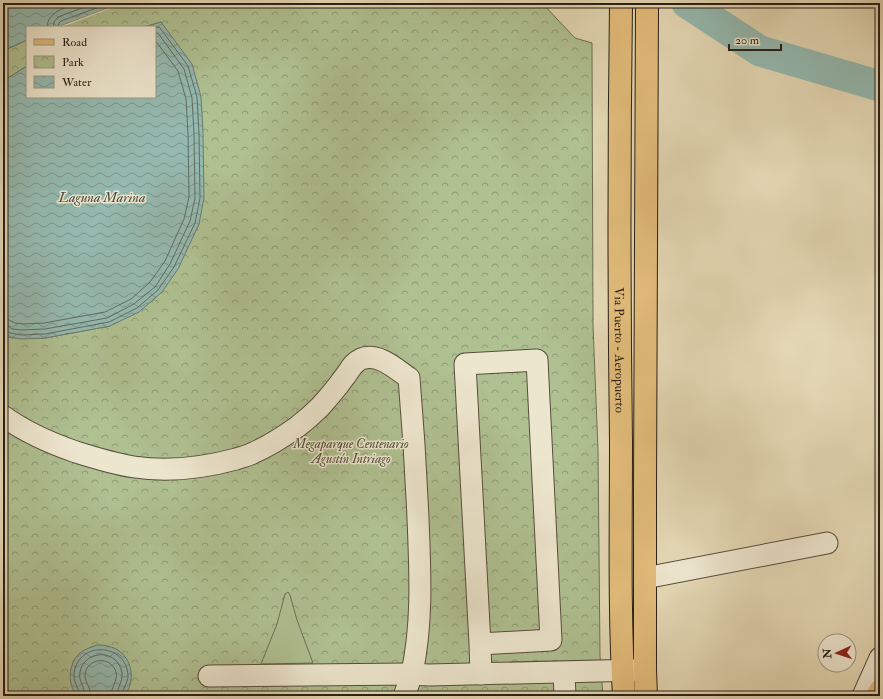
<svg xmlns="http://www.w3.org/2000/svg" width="883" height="699" viewBox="0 0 883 699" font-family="'IM FELL Double Pica',serif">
<defs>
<pattern id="park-crowns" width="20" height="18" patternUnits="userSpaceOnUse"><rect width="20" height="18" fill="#afc091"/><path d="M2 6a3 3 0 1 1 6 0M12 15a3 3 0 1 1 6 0" fill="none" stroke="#8f9b75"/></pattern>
<pattern id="water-waves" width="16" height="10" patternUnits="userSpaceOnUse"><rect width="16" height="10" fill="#95b9af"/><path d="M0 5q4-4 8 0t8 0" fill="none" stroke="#7a968d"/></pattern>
</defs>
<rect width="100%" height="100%" fill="#e4d8b4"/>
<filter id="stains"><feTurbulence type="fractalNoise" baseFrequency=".005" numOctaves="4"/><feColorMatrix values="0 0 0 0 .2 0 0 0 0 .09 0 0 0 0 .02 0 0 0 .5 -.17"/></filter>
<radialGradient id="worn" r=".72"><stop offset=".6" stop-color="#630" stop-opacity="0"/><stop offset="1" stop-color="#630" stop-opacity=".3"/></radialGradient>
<!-- park -->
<g fill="url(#park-crowns)" stroke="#6c7054">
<path d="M137 3H500L511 7 516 8 519 5 517 3H542L575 38 592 43 593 325 598 450 600 656 603 696H3V333L9 337 45 338 110 326 189 243 199 224 161 22 144 27H58L108 8 132 5Z"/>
<path d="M27 40V66L3 81V51Z"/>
</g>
<!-- garden -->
<path fill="#afc091" stroke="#6c7054" d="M288 592 290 595 297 620 313 663 261 664 277 624 285 594Z"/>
<!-- water -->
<g fill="url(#water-waves)" stroke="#6a7b72">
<path d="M3 3H137L132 5 108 8 58 27H27V40L3 51Z"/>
<path d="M161 22 192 64 201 97 203 133 204 198 199 224 178 269 162 292 139 312 110 326 45 338 21 339 8 337 3 333V81L27 66V97H155V27H144Z"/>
<path d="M97 645C104 645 110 646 116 649 133 658 136 682 124 696H77C67 684 68 664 80 653 85 649 91 647 97 645Z"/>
</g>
<!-- pier -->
<path fill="#e4d8b4" d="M137 3H139L138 5 133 6 109 9 63 27H58L108 8 132 5Z"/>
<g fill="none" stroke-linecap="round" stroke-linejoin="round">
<!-- shore -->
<g stroke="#606c63" stroke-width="1">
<path d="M47 27C48 11 65 8 78 3"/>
<path d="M53 27 54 22 58 17 95 3"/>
<path d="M58 27 59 23 61 21 107 4 112 3"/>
<path d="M3 319H7L15 323 22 324 44 323 105 312 131 299 150 282 165 261 184 219 189 197 188 134 186 99 178 71 155 40"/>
<path d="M3 325 8 326 12 329 22 330 45 329 107 318 134 304 155 287 170 264 190 221 195 198 194 134 192 98 184 69 158 33H155"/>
<path d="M3 330H6L10 333 21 335 45 334 109 322 137 308 158 290 174 267 195 223 200 198 199 134 197 97 188 66 160 28 159 27 155 28"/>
<path d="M80 696C79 688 73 682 74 673 79 640 127 643 128 676 128 683 122 689 122 696"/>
<path d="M85 696C85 687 78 681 80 672 84 651 114 648 121 669 125 680 117 686 117 696"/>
<path d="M91 696C91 688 85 683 85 675 86 658 111 655 116 672 118 681 111 687 111 696"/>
</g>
<!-- river -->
<path stroke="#95b9af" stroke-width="31" d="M687 3 760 51 880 86"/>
<defs>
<g id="minor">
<path d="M3 416C25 432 50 443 76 452 95 458 115 464 134 467 168 472 203 468 236 459 241 457 248 456 253 453 269 446 283 437 297 427 305 421 313 414 320 407 328 398 336 389 343 379 349 372 352 363 361 359 378 352 396 369 409 378 413 425 416 472 418 518 420 571 423 621 412 673 410 681 407 688 404 696"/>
<path d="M645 578 827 543"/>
<path d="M480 644 551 640 537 360 465 364 480 644 481 674"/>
<path d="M564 673 565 696"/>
<path d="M209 676 411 674 429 675 640 670"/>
<path d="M863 696 880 658"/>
</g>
<g id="major">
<path id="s1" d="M621 3C619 149 619 296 621 442 621 527 619 611 624 696"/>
<path d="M646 696 645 670V488L647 3"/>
<path d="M877 696 880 691"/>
</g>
</defs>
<!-- minor casing -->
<use href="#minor" stroke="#584d3e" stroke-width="23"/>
<!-- major casing -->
<use href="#major" stroke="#2a1f17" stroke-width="24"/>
<!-- minor -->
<use href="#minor" stroke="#ede6ce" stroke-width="21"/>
<!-- major -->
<use href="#major" stroke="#e2bc7a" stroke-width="22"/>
</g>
<g text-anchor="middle" stroke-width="3" stroke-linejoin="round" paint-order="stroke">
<!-- street labels -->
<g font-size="13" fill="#2a1f17" stroke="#ede6ce">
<text dy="5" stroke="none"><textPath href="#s1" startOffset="347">Via Puerto - Aeropuerto</textPath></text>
</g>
<!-- park labels -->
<g font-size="13" font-style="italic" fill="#524f3c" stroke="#ede6ce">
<text x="351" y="448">Megaparque Centenario<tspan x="351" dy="15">Agustín Intriago</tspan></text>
</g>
<!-- water labels -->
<g font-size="14" font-style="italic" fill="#4a4d45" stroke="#ede6ce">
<text x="102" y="202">Laguna Marina</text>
</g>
</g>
<!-- margin -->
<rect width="883" height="699" fill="none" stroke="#e4d8b4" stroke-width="16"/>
<rect x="4" y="4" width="875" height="691" fill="none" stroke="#2a1f17" stroke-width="2"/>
<rect x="8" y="8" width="867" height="683" fill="none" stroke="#2a1f17"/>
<!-- legend -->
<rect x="26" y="26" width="130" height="72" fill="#ede6ce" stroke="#9f9685"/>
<rect x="34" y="39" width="20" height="6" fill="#e2bc7a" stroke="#9f9685"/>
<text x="62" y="46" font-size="12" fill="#2a1f17">Road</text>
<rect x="34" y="56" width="20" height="12" fill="url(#park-crowns)" stroke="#9f9685"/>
<text x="62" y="66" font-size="12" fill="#2a1f17">Park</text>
<rect x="34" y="76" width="20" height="12" fill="url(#water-waves)" stroke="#9f9685"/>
<text x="62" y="86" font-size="12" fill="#2a1f17">Water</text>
<!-- north arrow -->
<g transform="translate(837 653) rotate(267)"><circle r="19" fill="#ede6ce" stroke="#9f9685"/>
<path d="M0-3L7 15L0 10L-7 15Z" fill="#8f2418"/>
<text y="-6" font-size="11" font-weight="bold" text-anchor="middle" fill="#2a1f17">N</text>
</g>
<!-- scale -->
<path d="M729 44v6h52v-6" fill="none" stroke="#2a1f17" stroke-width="2"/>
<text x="735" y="44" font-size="12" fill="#2a1f17" stroke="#ede6ce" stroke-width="3" paint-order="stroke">20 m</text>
<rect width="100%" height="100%" filter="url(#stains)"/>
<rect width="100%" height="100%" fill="url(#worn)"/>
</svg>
